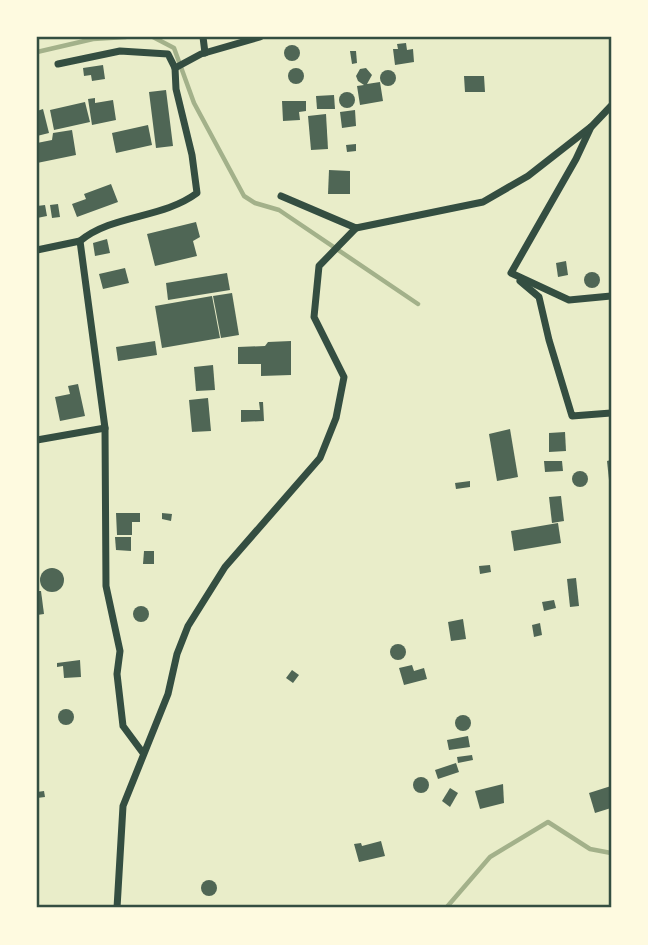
<svg xmlns="http://www.w3.org/2000/svg" width="648" height="945" viewBox="0 0 648 945" font-family="'Source Sans 3',sans-serif">
<rect width="100%" height="100%" fill="#e9edc9"/>
<g fill="none" stroke-linecap="round" stroke-linejoin="round">
<!-- stream -->
<g stroke="#a3b18a" stroke-width="4.5">
<path d="M153 37 174 48 194 103 244 196 255 203 279 210 418 304"/>
<path d="M37 52 93 39 126 37"/>
<path d="M446 908 490 857 548 822 590 849 611 853"/>
</g>
</g>
<!-- building -->
<g fill="#4f6655">
<path d="M406 43 407 50 413 49 414 62 395 65 393 49H398L397 44Z"/>
<circle cx="292" cy="53" r="8"/>
<path d="M350 51H356L357 63 352 64Z"/>
<path d="M103 65 105 79 92 81 91 75 84 76 83 68Z"/>
<path d="M366 68 372 75 367 84 380 82 383 101 360 105 357 86 364 85 358 81 356 76 360 69Z"/>
<circle cx="296" cy="76" r="8"/>
<circle cx="388" cy="78" r="8"/>
<path d="M464 76H484L485 92H465Z"/>
<path d="M166 90 173 146 156 148 149 92Z"/>
<circle cx="347" cy="100" r="8"/>
<path d="M334 95 335 109H317L316 96Z"/>
<path d="M95 98V103L113 100 116 120 92 125 88 99Z"/>
<path d="M282 101H306V111L299 112 300 120 283 121Z"/>
<path d="M85 102 90 122 54 130 50 110Z"/>
<path d="M43 109 49 133 37 136V111Z"/>
<path d="M355 110 356 126 342 128 340 112Z"/>
<path d="M326 114 328 149 311 150 308 116Z"/>
<path d="M148 125 152 145 116 153 112 133Z"/>
<path d="M72 130 76 155 37 163V143L52 140 53 133Z"/>
<path d="M356 144V151L347 152 346 145Z"/>
<path d="M329 170 350 171V194H328Z"/>
<path d="M111 184 118 202 77 217 72 204 86 199 84 194Z"/>
<path d="M58 204 60 217 52 218 50 205Z"/>
<path d="M45 205 47 216 37 218V206Z"/>
<path d="M196 222 200 237 193 241 197 256 155 266 147 234Z"/>
<path d="M107 239 110 253 95 256 93 243Z"/>
<path d="M566 261 568 275 558 277 556 263Z"/>
<path d="M125 268 129 283 103 289 99 274Z"/>
<circle cx="592" cy="280" r="8"/>
<path d="M227 273 230 290 168 300 166 283Z"/>
<path d="M232 293 239 335 221 338 213 296Z"/>
<path d="M212 296 220 338 162 348 155 306Z"/>
<path d="M155 341 157 355 118 361 116 347Z"/>
<path d="M291 341V375L261 376V364H238V347L265 346 268 342Z"/>
<path d="M213 365 215 390 196 391 194 367Z"/>
<path d="M78 384 85 416 60 421 55 397 70 394 68 386Z"/>
<path d="M208 398 211 431 192 432 189 400Z"/>
<path d="M259 402H263L264 421 241 422V410H260Z"/>
<path d="M510 429 518 477 497 481 489 434Z"/>
<path d="M565 432 566 451 549 452V433Z"/>
<path d="M611 460V480H609L607 461Z"/>
<path d="M544 461H562L563 471 545 472Z"/>
<circle cx="580" cy="479" r="8"/>
<path d="M470 481V487L456 489 455 483Z"/>
<path d="M561 496 564 521 552 523 549 497Z"/>
<path d="M116 513H140V522H132V535H117Z"/>
<path d="M162 513 172 514 171 521 162 519Z"/>
<path d="M558 523 561 543 514 551 511 531Z"/>
<path d="M115 537H131V551L116 550Z"/>
<path d="M144 551H154V564H143Z"/>
<path d="M490 565 491 572 480 574 479 566Z"/>
<circle cx="52" cy="580" r="12"/>
<path d="M576 578 579 606 570 607 567 579Z"/>
<path d="M37 591H41L44 614 37 615Z"/>
<path d="M554 600 556 608 544 611 542 602Z"/>
<circle cx="141" cy="614" r="8"/>
<path d="M463 619 466 639 451 641 448 622Z"/>
<path d="M540 623 542 635 534 637 532 625Z"/>
<circle cx="398" cy="652" r="8"/>
<path d="M80 660 81 677 64 678 63 666 57 667V663Z"/>
<path d="M412 665 414 671 424 668 427 679 404 685 399 668Z"/>
<path d="M292 670 299 675 293 683 286 678Z"/>
<circle cx="66" cy="717" r="8"/>
<circle cx="463" cy="723" r="8"/>
<path d="M468 736 470 747 449 750 447 740Z"/>
<path d="M472 755 473 760 458 763 457 757Z"/>
<path d="M456 763 459 772 438 779 435 770Z"/>
<circle cx="421" cy="785" r="8"/>
<path d="M503 784 504 803 480 809 475 791Z"/>
<path d="M611 786V808L595 813 589 793Z"/>
<path d="M450 788 458 793 450 807 442 801Z"/>
<path d="M44 791 45 797 37 798V792Z"/>
<path d="M381 841 385 856 359 862 354 844 361 843 362 846Z"/>
<circle cx="209" cy="888" r="8"/>
</g>
<g fill="none" stroke-linecap="round" stroke-linejoin="round">
<!-- minor -->
<g stroke="#344e41" stroke-width="7">
<path d="M203 37 205 53"/>
<path d="M58 64 120 51 168 54 175 68 176 89 192 155 197 193C162 219 113 214 80 241L105 428 106 586 120 651 117 674 123 726 143 753"/>
<path d="M175 68 201 54 260 37"/>
<path d="M591 127 576 159 511 273 569 300 611 296"/>
<path d="M281 196 356 228 483 202 528 176 592 126 611 106"/>
<path d="M37 250 80 241"/>
<path d="M520 281 539 297 549 340 572 416 611 413"/>
<path d="M37 440 105 428"/>
<path d="M117 908 123 806 168 694 177 654 188 626 225 567 320 458 336 418 344 377 314 317 319 266 356 228"/>
</g>
</g>
<!-- border -->
<rect width="648" height="945" fill="none" stroke="#fefae0" stroke-width="77"/>
<rect x="38" y="38" width="572" height="868" fill="none" stroke="#344e41" stroke-width="2.5"/>
</svg>
